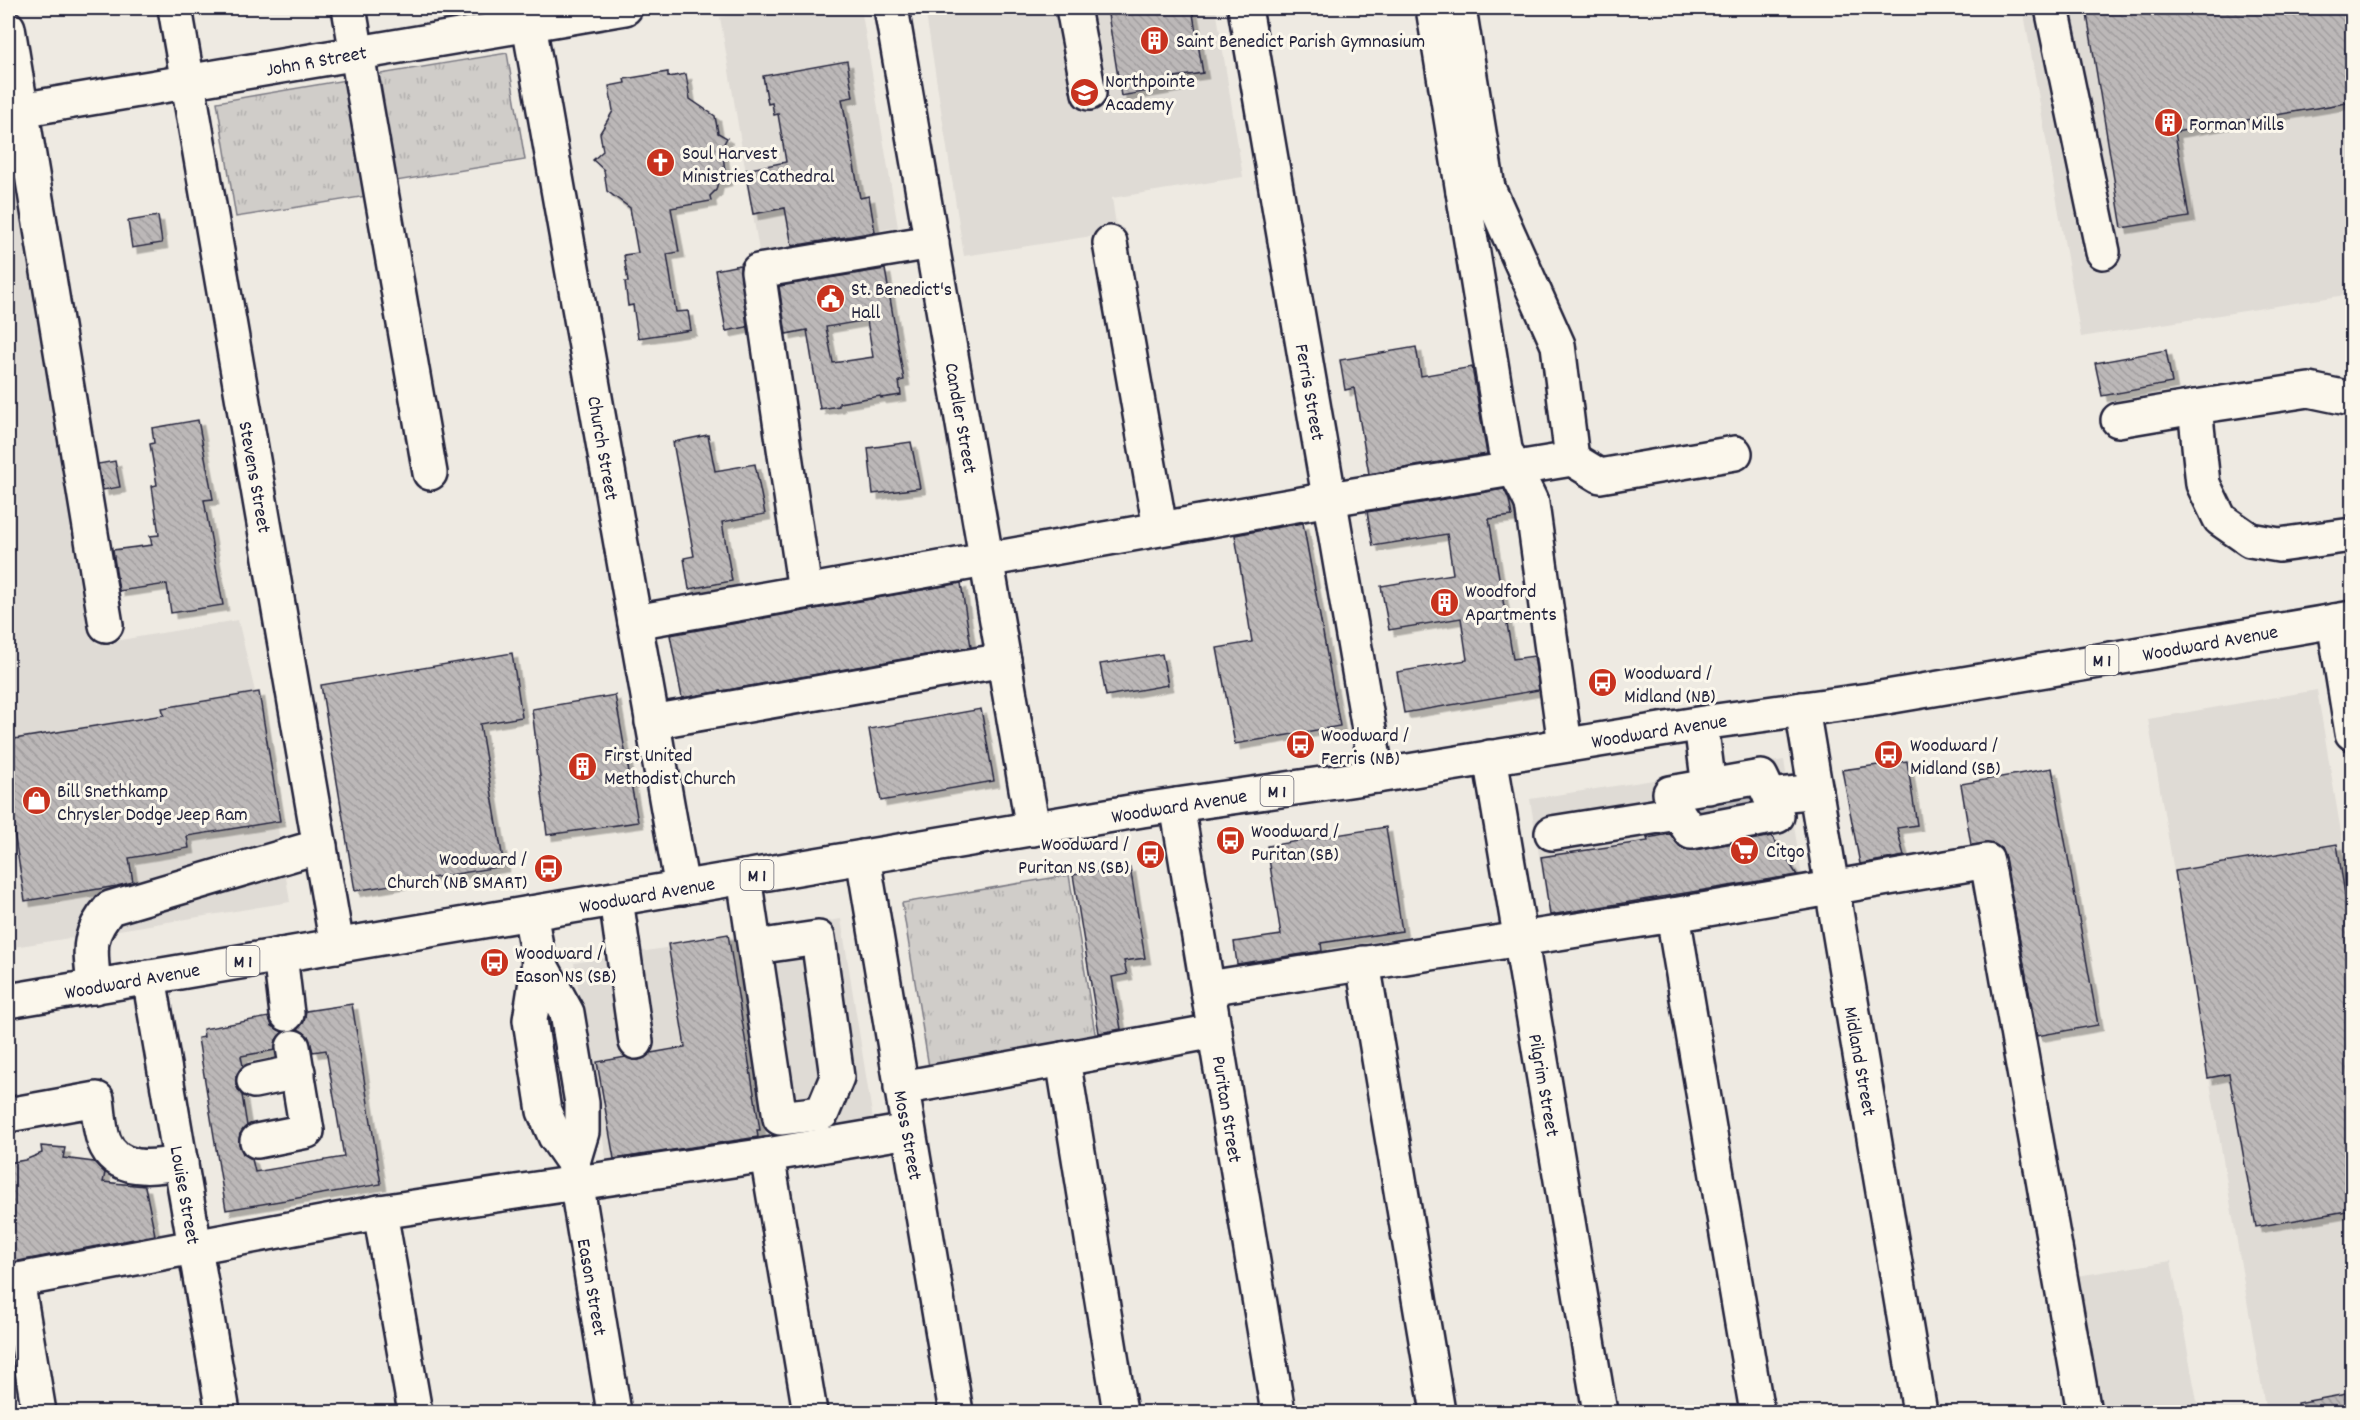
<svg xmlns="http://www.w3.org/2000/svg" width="2360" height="1420" viewBox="0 0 2360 1420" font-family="Dekko,sans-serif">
<defs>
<pattern id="grass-tufts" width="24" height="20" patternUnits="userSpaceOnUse" patternTransform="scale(1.5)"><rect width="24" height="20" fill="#d0cdc9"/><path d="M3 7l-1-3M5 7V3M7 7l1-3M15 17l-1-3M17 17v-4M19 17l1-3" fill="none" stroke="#b2b0ae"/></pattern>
<pattern id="building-back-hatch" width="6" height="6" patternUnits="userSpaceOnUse" patternTransform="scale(1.5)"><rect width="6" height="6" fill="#bcb8b8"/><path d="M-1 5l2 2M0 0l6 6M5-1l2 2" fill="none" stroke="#a19e9f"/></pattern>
<filter id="shadow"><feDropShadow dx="5.5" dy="5.5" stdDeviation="0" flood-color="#0004"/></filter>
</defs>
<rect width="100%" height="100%" fill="#eeeae2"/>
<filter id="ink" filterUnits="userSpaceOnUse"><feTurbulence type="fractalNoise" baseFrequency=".0167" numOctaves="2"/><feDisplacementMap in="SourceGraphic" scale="12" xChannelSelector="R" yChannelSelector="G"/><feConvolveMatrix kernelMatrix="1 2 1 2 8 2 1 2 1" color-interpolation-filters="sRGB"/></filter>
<g filter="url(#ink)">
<!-- built -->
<g fill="#dfdbd5">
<path d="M771 8H861L898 227 759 251 720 17Z"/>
<path d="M925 8H1216L1243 177 1112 198 1117 232 964 256Z"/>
<path d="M2023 8H2352V294L2081 337Z"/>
<path d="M13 136 97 644 238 620 257 700 290 902 8 948V137Z"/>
<path d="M2317 690 2352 897V1412H2266L2148 719Z"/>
<path d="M1784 760 1803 884 1550 923 1530 799Z"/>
<path d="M841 919 874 1126 608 1170 574 963Z"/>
<path d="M2171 1261 2199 1412H2098L2077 1276Z"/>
</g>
<!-- grass -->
<g fill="url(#grass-tufts)" stroke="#797882" stroke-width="1.5">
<path d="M507 53 525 160 390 182 374 75Z"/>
<path d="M351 79 373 195 236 217 217 102Z"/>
<path d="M1069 875 1096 1039 929 1067 902 903Z"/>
</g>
<!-- building -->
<g fill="url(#building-back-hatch)" stroke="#22223b" stroke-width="1.5" fill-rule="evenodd" filter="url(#shadow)">
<path d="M1107 8H1192L1203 73 1175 77 1177 86 1121 96Z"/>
<path d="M2086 8H2352V102L2175 132 2189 217 2122 228Z"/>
<path d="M847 61 853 97 842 99 860 198 869 196 875 232 792 246 785 208 753 214 745 170 786 162 778 114 774 115 772 103 768 104 763 76Z"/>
<path d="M668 72V77L686 74 690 99 715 116 718 133 727 138 722 147 726 180 718 182 716 190 710 196 711 201 671 208 679 252 667 254 676 312 688 311 691 330 638 338 633 305 628 306 625 282H628L624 255 638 253 630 208 607 191 604 170 593 160 603 151 600 133 613 111 609 86 625 83 624 79Z"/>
<path d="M158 216 162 243 132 248 128 221Z"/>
<path d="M740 265 747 327 726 331 715 270Z"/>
<path d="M885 269 904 380 899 381 901 395 881 398 880 396 839 403V406L820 409 807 330 786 334 779 286ZM867 320 873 357 833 363 826 327Z"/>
<path d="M1416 347 1421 376 1472 367 1487 454 1369 474 1354 388 1345 390 1340 360Z"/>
<path d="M2166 350 2172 383 2102 396 2095 363Z"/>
<path d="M198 420 213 499 204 500 223 605 171 613 167 584 119 591 113 550 152 545 150 536 159 535 152 486 157 485 150 444 154 443 152 428Z"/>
<path d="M708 435 715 471 755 464 765 514 722 522 732 581 689 589 684 558 694 556 673 442Z"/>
<path d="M911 442 920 488 873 494 868 448Z"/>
<path d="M115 461 120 487 103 490 98 464Z"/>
<path d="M1504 489 1509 500 1512 516 1489 519 1513 659 1534 656 1539 690 1404 713 1397 672 1467 660 1461 618 1389 630 1381 586 1453 574 1447 534 1373 546 1367 512Z"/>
<path d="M1303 523 1340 726 1235 744 1217 648 1252 642 1235 535Z"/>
<path d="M961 583 971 647 682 698 670 635Z"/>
<path d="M512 653 522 717 480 724 504 866 355 891 321 685Z"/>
<path d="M1162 654 1168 685 1106 696 1100 664Z"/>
<path d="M259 692 280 821 187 836 189 848 129 858 133 882 117 886 25 901 8 794V740L164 715 162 708Z"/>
<path d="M615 695 638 822 547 835 532 709Z"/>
<path d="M981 709 994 781 881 801 869 729Z"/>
<path d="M1907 761 1917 825 1897 828 1904 856 1860 864 1842 770Z"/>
<path d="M2052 768 2098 1025 2037 1036 2005 858 2002 849 1994 844 1971 845 1961 784Z"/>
<path d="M1750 798 1752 802 1700 811 1697 807Z"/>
<path d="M1386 827 1402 931 1321 943 1322 951 1237 964 1234 942 1281 935 1267 846Z"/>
<path d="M1670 834 1683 849 1694 850 1772 836 1797 875 1550 915 1541 857 1648 841 1647 838Z"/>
<path d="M2337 844 2352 939V1210L2256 1227 2229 1074 2208 1078 2175 871Z"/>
<path d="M1130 867 1145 958 1124 961 1127 974 1112 977 1121 1029 1099 1033 1073 875Z"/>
<path d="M728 934 760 1130H757L758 1137 614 1159 597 1062 626 1057 639 1060 651 1053 685 1047 668 944Z"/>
<path d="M352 1004 381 1184 226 1210 198 1038 204 1037 203 1029 269 1017 272 1026 283 1032 276 1040 275 1050 241 1056 243 1066 236 1076V1085L242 1095 247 1126 240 1134 239 1144 243 1154 252 1159 255 1172 344 1157 326 1050 313 1052 308 1036 298 1029 304 1022 306 1011Z"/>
<path d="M41 1146 65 1148 63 1158 94 1162 105 1173 103 1182 145 1186 155 1235 8 1263V1163L25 1160 42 1153Z"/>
<path d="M2352 1393V1413H2298L2297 1403Z"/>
</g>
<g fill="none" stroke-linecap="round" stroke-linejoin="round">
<!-- minor-tunnel -->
<g stroke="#c5c2c1" stroke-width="33" stroke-dasharray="33 16" stroke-linecap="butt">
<path d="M1728 791 1741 811"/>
<path d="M1699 795 1713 816"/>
</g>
<defs>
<g id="minor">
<path d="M175 8 337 946"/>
<path d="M349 8 430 473"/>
<path d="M526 8 682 888"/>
<path d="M891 8 1033 829"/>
<path d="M1073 8 1089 93"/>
<path d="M1245 8 1377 776"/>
<path d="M1433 8 1505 449C1512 468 1524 485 1532 504L1565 745"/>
<path d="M1459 8 1488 188"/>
<path d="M2052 8 2103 252"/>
<path d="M8 28 106 625"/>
<path d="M8 112 625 8"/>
<path d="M1463 192 1488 188 1558 345 1572 459"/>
<path d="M1110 243 1160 528"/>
<path d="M2352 399 2309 390 2195 407 2203 484 2220 519 2250 540 2279 545 2352 535"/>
<path d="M2118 420 2195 407"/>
<path d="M805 591 758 271 932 242"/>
<path d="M2334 621 2352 733"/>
<path d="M635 622 1330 499 1572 459 1600 476 1735 453"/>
<path d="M1802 709 1920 1412"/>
<path d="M652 722 1004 660"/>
<path d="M1701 724 1709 787"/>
<path d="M1490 757 1600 1412"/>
<path d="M1177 805 1278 1412"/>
<path d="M1678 813 1691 832 1777 816 1770 796"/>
<path d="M1552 833 1678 813 1670 793 1761 777 1770 796 1816 791"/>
<path d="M863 857 956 1412"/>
<path d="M744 877 780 1118 822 1113 837 1077 818 938 756 947"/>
<path d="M616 899 636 1042"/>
<path d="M530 913 539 962 567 1013 582 1103V1132L573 1162 614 1412"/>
<path d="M280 955 287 1014"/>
<path d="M539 962 530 1020 544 1111 555 1136 573 1162"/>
<path d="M1363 963 1438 1412"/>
<path d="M149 977 223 1412"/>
<path d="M94 987C91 950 85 938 110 908L320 846"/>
<path d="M1208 988 1673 915"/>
<path d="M254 1081 298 1072"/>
<path d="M901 1088 1063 1059"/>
<path d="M8 1115 97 1099C99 1112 99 1128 104 1141 116 1173 154 1168 181 1162"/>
<path d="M257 1141 307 1131 293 1047"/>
<path d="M767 1155 810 1412"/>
<path d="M17 1280 39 1412"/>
<path d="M8 1282 380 1212"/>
<path d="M415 1412 380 1212 767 1155 908 1131"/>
<path d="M1120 1412 1063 1059 1215 1031"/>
<path d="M1757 1412 1673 915 1987 861 2084 1412"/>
</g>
<path id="major" d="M8 1001 1142 810 1377 776 1716 721 1869 700 2352 618"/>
</defs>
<!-- minor casing -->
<use href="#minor" stroke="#22223b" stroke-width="38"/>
<!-- major casing -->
<use href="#major" stroke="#22223b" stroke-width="38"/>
<!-- minor -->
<use href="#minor" stroke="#fbf7ec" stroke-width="33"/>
<!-- major -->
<use href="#major" stroke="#fbf7ec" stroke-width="33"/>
</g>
</g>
<!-- icons -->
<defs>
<symbol id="building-disc" viewBox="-11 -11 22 22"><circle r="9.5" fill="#c8321e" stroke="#fbf7ec"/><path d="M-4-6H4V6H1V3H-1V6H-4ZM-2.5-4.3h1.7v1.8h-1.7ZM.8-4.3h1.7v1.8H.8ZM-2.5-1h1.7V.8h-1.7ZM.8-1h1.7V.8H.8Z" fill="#fff"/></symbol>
<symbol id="school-disc" viewBox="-11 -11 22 22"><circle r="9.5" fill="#c8321e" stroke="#fbf7ec"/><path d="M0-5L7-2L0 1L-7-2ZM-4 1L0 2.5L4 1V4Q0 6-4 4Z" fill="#fff"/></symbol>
<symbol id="church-disc" viewBox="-11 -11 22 22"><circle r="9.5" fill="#c8321e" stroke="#fbf7ec"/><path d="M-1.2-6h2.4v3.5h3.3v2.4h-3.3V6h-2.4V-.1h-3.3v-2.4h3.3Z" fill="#fff"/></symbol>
<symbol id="civic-disc" viewBox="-11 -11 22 22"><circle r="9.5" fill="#c8321e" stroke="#fbf7ec"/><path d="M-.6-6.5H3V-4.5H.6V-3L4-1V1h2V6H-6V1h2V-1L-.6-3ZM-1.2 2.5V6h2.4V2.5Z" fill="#fff"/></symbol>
<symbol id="bus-disc" viewBox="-11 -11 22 22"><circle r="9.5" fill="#c8321e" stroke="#fbf7ec"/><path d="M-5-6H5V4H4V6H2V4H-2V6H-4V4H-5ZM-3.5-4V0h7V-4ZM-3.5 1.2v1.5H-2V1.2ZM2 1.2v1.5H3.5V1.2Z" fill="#fff"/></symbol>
<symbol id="shop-disc" viewBox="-11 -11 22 22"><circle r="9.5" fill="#c8321e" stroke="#fbf7ec"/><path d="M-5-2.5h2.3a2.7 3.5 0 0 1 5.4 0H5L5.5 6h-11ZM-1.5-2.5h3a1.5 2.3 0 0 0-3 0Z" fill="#fff"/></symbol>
<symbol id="supermarket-disc" viewBox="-11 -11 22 22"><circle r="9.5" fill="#c8321e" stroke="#fbf7ec"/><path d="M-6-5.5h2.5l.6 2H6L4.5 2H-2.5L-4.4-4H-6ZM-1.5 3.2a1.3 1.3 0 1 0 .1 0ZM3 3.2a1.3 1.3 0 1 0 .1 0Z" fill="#fff"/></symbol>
</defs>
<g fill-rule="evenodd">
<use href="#building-disc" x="1138" y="24" width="33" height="33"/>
<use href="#school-disc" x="1068" y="76" width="33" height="33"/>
<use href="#building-disc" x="2152" y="106" width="33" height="33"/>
<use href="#church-disc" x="644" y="146" width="33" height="33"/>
<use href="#civic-disc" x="814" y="282" width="33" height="33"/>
<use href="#building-disc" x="1428" y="586" width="33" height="33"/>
<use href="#bus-disc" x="1586" y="666" width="33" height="33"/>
<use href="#bus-disc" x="1284" y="728" width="33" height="33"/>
<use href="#bus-disc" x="1872" y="738" width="33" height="33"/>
<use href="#building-disc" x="566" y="750" width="33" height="33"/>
<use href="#shop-disc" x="20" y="784" width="33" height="33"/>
<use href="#bus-disc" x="1214" y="824" width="33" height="33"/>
<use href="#supermarket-disc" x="1728" y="834" width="33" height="33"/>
<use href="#bus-disc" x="1134" y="838" width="33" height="33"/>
<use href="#bus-disc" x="532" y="852" width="33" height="33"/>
<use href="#bus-disc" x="478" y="946" width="33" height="33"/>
</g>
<g text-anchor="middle" stroke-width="6" stroke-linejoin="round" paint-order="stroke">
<!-- shield labels -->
<g fill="#fbf7ec" stroke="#636270" stroke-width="1.5">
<rect x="2085.5" y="645" width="33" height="30" rx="4.5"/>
<rect x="1260.5" y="776" width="33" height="30" rx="4.5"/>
<rect x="740.5" y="860" width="33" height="30" rx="4.5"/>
<rect x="226.5" y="946" width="33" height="30" rx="4.5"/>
</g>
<g font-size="18" font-weight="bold" fill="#22223b">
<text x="2102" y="666">M 1</text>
<text x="1277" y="797">M 1</text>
<text x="757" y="881">M 1</text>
<text x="243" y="967">M 1</text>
</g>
<!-- poi labels -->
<g font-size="20" fill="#22223b" stroke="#fbf7ec" text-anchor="start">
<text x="1176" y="47">Saint Benedict Parish Gymnasium</text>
<text x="1105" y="87">Northpointe<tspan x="1105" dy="23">Academy</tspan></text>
<text x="2189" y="130">Forman Mills</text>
<text x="682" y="159">Soul Harvest<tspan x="682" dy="23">Ministries Cathedral</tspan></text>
<text x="851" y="295">St. Benedict's<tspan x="851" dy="23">Hall</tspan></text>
<text x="1465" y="597">Woodford<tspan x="1465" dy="23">Apartments</tspan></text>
<text x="1624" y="679">Woodward /<tspan x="1624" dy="23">Midland (NB)</tspan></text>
<text x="1321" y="741">Woodward /<tspan x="1321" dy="23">Ferris (NB)</tspan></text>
<text x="1910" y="751">Woodward /<tspan x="1910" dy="23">Midland (SB)</tspan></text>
<text x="604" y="761">First United<tspan x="604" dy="23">Methodist Church</tspan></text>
<text x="57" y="797">Bill Snethkamp<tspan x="57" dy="23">Chrysler Dodge Jeep Ram</tspan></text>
<text x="1251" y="837">Woodward /<tspan x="1251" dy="23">Puritan (SB)</tspan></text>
<text x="1129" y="850" text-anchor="end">Woodward /<tspan x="1129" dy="23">Puritan NS (SB)</tspan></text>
<text x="1766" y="857">Citgo</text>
<text x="527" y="865" text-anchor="end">Woodward /<tspan x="527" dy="23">Church (NB SMART)</tspan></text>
<text x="515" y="959">Woodward /<tspan x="515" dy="23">Eason NS (SB)</tspan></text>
</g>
<!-- street labels -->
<g font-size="20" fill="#22223b" stroke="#fbf7ec">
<text transform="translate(316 60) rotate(-10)" y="7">John R Street</text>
<text transform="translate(1311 392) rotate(80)" y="7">Ferris Street</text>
<text transform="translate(962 418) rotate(80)" y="7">Candler Street</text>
<text transform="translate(604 448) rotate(80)" y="7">Church Street</text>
<text transform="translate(256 477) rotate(80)" y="7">Stevens Street</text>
<text transform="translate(2210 642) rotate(-10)" y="7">Woodward Avenue</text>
<text transform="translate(1659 730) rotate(-9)" y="7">Woodward Avenue</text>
<text transform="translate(1179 805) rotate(-9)" y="7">Woodward Avenue</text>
<text transform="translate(647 894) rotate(-10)" y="7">Woodward Avenue</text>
<text transform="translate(132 980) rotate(-10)" y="7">Woodward Avenue</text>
<text transform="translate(1861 1061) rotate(80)" y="7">Midland Street</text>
<text transform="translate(1545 1085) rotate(80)" y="7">Pilgrim Street</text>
<text transform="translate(1228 1109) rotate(81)" y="7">Puritan Street</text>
<text transform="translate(909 1135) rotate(80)" y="7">Moss Street</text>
<text transform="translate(186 1195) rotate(80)" y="7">Louise Street</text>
<text transform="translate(593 1287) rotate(80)" y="7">Eason Street</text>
</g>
</g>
<!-- margin -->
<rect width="2360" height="1420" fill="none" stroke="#fbf7ec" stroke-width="30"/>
<rect x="15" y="15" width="2330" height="1390" fill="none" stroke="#22223b" stroke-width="2" filter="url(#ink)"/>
</svg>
